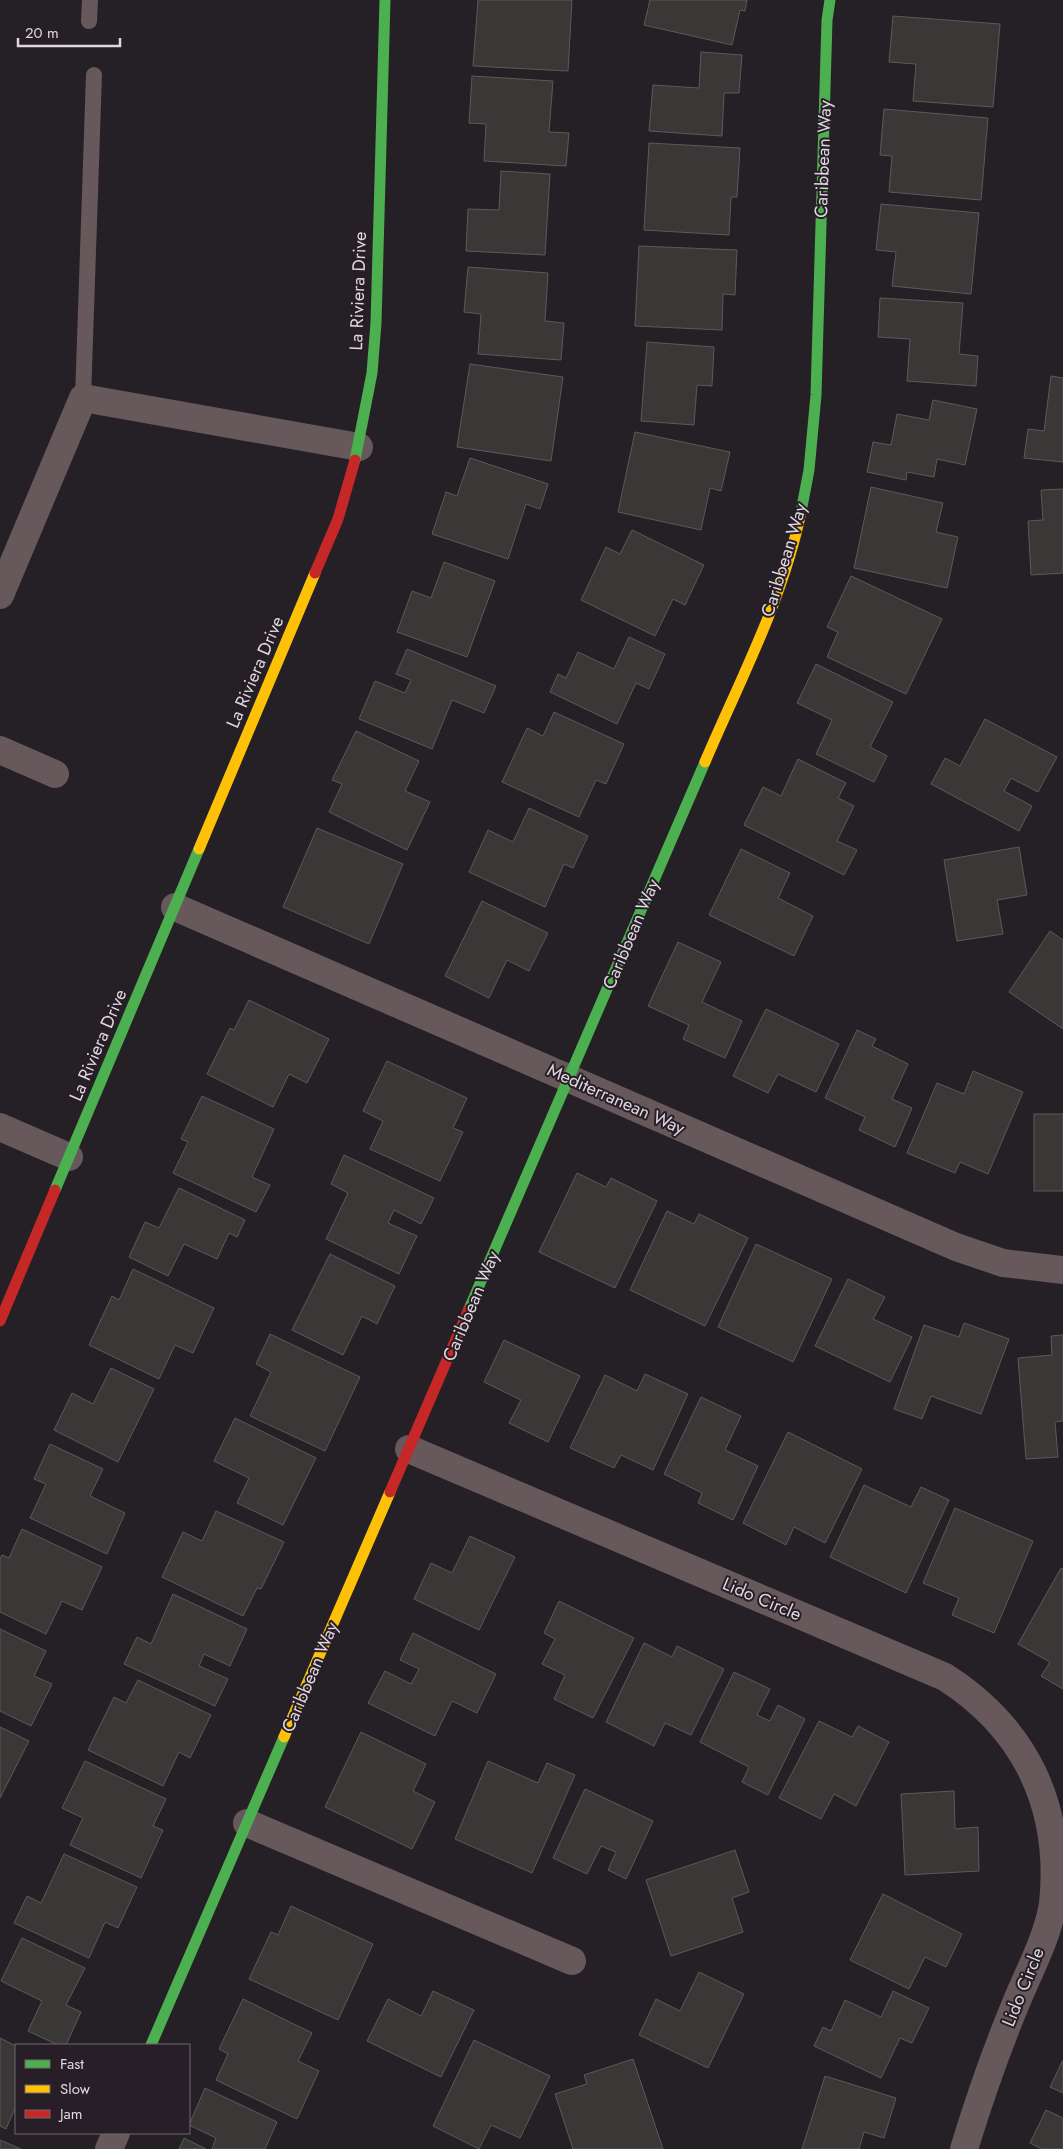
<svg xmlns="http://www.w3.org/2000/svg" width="1063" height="2149" viewBox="0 0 1063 2149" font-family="Jost,sans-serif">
<rect width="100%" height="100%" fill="#252025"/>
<!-- building -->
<g fill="#3a3737" stroke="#5d5958">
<path d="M478 0H572L568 71 473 66Z"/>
<path d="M650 0H747L745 11 740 10 732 45 644 25Z"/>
<path d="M893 16 1000 24 993 107 913 101 916 64 889 62Z"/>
<path d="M701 52 742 55 739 93H724L722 136 649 131 653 85 699 88Z"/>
<path d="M472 76 553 81 549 132 569 133 566 166 484 161 486 124 469 123Z"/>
<path d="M884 109 988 118 981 200 889 192 892 156 880 155Z"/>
<path d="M649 143 740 148 737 197H731L729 235 644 230Z"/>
<path d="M501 171 550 174 545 255 466 251 468 209 499 210Z"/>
<path d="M881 204 979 213 971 294 892 286 896 252 876 250Z"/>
<path d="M639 246 737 250 735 295 723 294 722 330 635 326Z"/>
<path d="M468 267 548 273 545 321 564 323 561 360 478 354 481 314 464 312Z"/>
<path d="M880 298 963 303 959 354 978 356 976 386 907 381 910 339 878 337Z"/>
<path d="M647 342 714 347 712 386 697 385 694 425 641 421Z"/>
<path d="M470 364 563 377 551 461 457 447Z"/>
<path d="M1051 376 1063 378V462L1024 458 1028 429 1044 431Z"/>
<path d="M933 400 977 409 965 465 937 459 934 477 907 472 906 480 867 472 873 442 891 445 897 414 929 420Z"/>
<path d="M635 432 730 452 721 491 710 488 701 530 618 512Z"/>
<path d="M470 458 548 484 540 509 526 504 508 559 432 534 446 492 457 496Z"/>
<path d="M871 487 943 503 936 532 958 537 947 588 854 568Z"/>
<path d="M1063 489V573L1031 575 1028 521 1043 520 1041 490Z"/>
<path d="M632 530 704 565 685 605 673 599 655 636 581 600 606 547 620 554Z"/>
<path d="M444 562 495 581 467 657 397 632 412 591 431 598Z"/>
<path d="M851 576 942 619 906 694 827 657 838 632 827 627Z"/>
<path d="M629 637 665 654 649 689 636 683 617 724 550 692 558 674 566 678 578 652 614 669Z"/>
<path d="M407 649 496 686 484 713 452 700 432 749 359 719 375 681 405 693 411 680 396 674Z"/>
<path d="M816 664 893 702 870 747 887 756 874 782 816 754 832 720 797 703Z"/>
<path d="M554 712 624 744 606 784 596 780 579 817 502 782 527 728 543 736Z"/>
<path d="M985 719 1057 757 1038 792 1011 778 1004 791 1032 806 1019 831 931 784 945 758 960 766Z"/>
<path d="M356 731 419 761 405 791 430 802 407 850 329 812 342 784 332 780Z"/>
<path d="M798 759 846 783 838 798 854 806 837 841 857 850 844 875 744 825 763 787 781 796Z"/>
<path d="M529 808 588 836 573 868 564 864 545 907 469 872 488 830 513 842Z"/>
<path d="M317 828 403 864 369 944 283 907Z"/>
<path d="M1019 847 1027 895 997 900 1003 934 957 941 944 860Z"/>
<path d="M741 849 790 873 778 898 813 916 794 956 709 915Z"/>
<path d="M482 901 548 933 529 971 507 960 489 998 445 976Z"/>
<path d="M1050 931 1063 940V1029L1009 992Z"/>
<path d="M678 942 721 962 702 1002 742 1021 725 1058 683 1039 689 1025 648 1006Z"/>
<path d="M249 1000 329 1039 307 1083 289 1074 273 1107 207 1074 230 1028 234 1030Z"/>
<path d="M766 1009 839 1044 816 1092 778 1074 768 1093 733 1076Z"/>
<path d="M857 1030 876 1039 872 1046 908 1064 892 1099 912 1108 895 1147 859 1130 865 1117 825 1098Z"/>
<path d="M387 1061 467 1098 453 1128 463 1132 440 1181 370 1149 383 1121 363 1111Z"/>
<path d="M973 1071 1023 1092 988 1174 960 1162 955 1173 907 1153 937 1083 964 1094Z"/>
<path d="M202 1096 274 1129 252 1177 270 1185 256 1212 173 1173 188 1142 181 1139Z"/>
<rect x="1034" y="1114" width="29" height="77"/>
<path d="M344 1155 434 1198 421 1224 394 1210 388 1223 417 1236 399 1274 326 1239 348 1193 331 1184Z"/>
<path d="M577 1173 606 1187 611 1178 657 1201 615 1288 539 1252Z"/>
<path d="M179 1188 245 1220 237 1237 229 1233 217 1259 184 1244 168 1276 129 1257 145 1222 159 1228Z"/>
<path d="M667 1211 694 1224 699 1214 748 1238 705 1326 630 1290Z"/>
<path d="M756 1244 832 1279 793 1362 718 1327Z"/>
<path d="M330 1254 395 1286 377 1324 362 1316 343 1355 292 1330Z"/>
<path d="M133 1269 214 1308 193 1353 175 1345 159 1379 89 1345 112 1296 119 1300Z"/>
<path d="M848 1279 885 1297 873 1319 912 1337 890 1382 815 1346Z"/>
<path d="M964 1323 1009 1339 981 1414 931 1396 922 1419 894 1409 924 1325 959 1337Z"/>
<path d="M270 1334 360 1377 325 1451 250 1416 271 1372 256 1364Z"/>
<path d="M1063 1335V1421L1055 1422 1058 1457 1026 1459 1018 1358 1052 1355 1051 1336Z"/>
<path d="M504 1340 580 1376 548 1442 509 1423 521 1400 484 1382Z"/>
<path d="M111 1368 154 1389 118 1462 54 1430 72 1393 93 1404Z"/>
<path d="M645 1374 688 1394 653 1470 621 1455 614 1468 570 1448 605 1375 637 1391Z"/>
<path d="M701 1397 741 1416 725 1450 758 1466 733 1520 698 1503 702 1493 664 1474Z"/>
<path d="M235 1418 316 1458 283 1525 237 1503 249 1478 214 1461Z"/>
<path d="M788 1432 862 1469 825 1543 794 1527 786 1545 743 1523Z"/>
<path d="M50 1444 103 1469 90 1496 125 1513 107 1554 30 1518 46 1484 34 1479Z"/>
<path d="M864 1485 911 1507 921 1487 949 1500 906 1593 830 1557Z"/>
<path d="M955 1508 1033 1541 994 1633 952 1615 959 1598 923 1583Z"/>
<path d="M216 1511 284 1542 261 1589 257 1588 243 1616 162 1577 183 1532 202 1541Z"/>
<path d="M22 1529 102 1567 82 1610 62 1601 46 1634 0 1612V1559L2 1555 9 1558Z"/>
<path d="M470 1536 515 1557 479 1630 414 1599 431 1563 452 1573Z"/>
<path d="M1061 1568 1063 1569V1689L1041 1676 1050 1662 1018 1644Z"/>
<path d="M173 1594 247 1629 230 1666 204 1654 199 1666 228 1679 215 1706 124 1664 137 1637 151 1644Z"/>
<path d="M559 1601 634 1638 593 1718 554 1699 565 1675 542 1664 555 1639 544 1633Z"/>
<path d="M0 1629 46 1651 34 1676 52 1684 31 1726 0 1711Z"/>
<path d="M413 1633 496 1674 477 1713 452 1701 435 1736 368 1703 385 1671 411 1684 419 1669 400 1660Z"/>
<path d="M644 1643 672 1657 677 1646 724 1669 691 1735 665 1723 654 1746 606 1722Z"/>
<path d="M734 1672 770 1689 757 1715 770 1721 778 1705 805 1719 768 1795 742 1782 749 1767 700 1742Z"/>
<path d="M138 1680 211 1715 190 1758 179 1752 163 1786 88 1750 114 1697 126 1703Z"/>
<path d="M819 1721 852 1737 858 1726 889 1742 856 1806 834 1794 821 1819 779 1798Z"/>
<path d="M0 1727 29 1741 0 1798Z"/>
<path d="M361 1732 426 1764 413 1791 435 1802 412 1849 325 1807Z"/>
<path d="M85 1761 166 1799 153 1826 163 1830 141 1878 70 1845 83 1818 62 1808Z"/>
<path d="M488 1761 538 1783 547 1763 575 1775 532 1873 455 1839Z"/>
<path d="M585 1789 653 1821 626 1879 608 1870 616 1852 601 1846 587 1874 553 1858Z"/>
<path d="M954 1791 955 1829 978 1827 979 1871 905 1875 901 1794Z"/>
<path d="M735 1850 749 1892 732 1898 743 1932 671 1956 646 1880Z"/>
<path d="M64 1854 137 1887 118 1928 105 1922 89 1958 14 1923 27 1896 41 1903Z"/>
<path d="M883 1894 962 1934 946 1967 925 1957 909 1989 850 1960Z"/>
<path d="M291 1906 373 1944 338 2020 249 1979 271 1932 278 1935Z"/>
<path d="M22 1938 85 1968 66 2005 81 2012 66 2045H58L28 2031 42 2001 1 1981Z"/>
<path d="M699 1972 744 1994 708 2068 639 2035 656 1999 680 2011Z"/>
<path d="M433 1991 474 2010 441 2077 367 2041 388 1999 421 2016Z"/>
<path d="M893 1991 929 2008 912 2043 900 2038 881 2078 814 2046 823 2027 831 2031 845 2000 881 2017Z"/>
<path d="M243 1999 312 2033 298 2061 319 2071 297 2119 216 2080 228 2054 219 2049Z"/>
<path d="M0 2038 16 2046V2106L6 2129 0 2126Z"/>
<path d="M474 2040 550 2076 520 2138 491 2125 479 2149 433 2126Z"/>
<path d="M633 2059 663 2149H573L555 2094 587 2084 584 2075Z"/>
<path d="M1063 2060V2093L1050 2087Z"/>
<path d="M825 2076 896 2098 884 2138 864 2132 859 2149H802Z"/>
<path d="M205 2088 277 2122 265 2149H212L216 2138 189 2125Z"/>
<path d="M1046 2110 1063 2118V2149H1042L1030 2143Z"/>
<path d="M184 2138 206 2149H179Z"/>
<path d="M0 2140 21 2149H0Z"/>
</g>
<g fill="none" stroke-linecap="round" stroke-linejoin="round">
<!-- lane -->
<g stroke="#66585b" stroke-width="16">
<path d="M89 21 90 0"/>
<path d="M83 398 94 75"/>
</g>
<!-- street -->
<g stroke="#66585b" stroke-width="28">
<path d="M0 595 83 398 359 447"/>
<path d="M0 750 55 774"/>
<path d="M175 907 956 1247 1003 1263 1063 1270"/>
<path d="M0 1127 69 1157"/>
<path d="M409 1449 945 1677C1026 1729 1063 1807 1053 1904 1047 1939 1029 1971 1016 2003 996 2051 979 2100 964 2149"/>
<path d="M247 1823 572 1961"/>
<path d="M109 2149 116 2133"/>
</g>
<!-- fast -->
<g stroke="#4caf50" stroke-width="11">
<path d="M355 460 372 373 376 323 385 0"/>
<path d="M801 512 809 470 816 395 827 20 830 0"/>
<path d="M55 1190 199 849"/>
<path d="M469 1309 705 762"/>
<path d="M151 2045 284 1737"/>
</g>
<!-- slow -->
<g stroke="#ffc107" stroke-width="11">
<path d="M705 762C740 680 783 599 801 512"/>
<path d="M199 849 315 573"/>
<path d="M284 1737 390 1492"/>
</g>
<!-- jam -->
<g stroke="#c62828" stroke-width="11">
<path d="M315 573 338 519 355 460"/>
<path d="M0 1321 55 1190"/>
<path d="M390 1492 469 1309"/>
</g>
</g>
<g text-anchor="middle" stroke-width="4" stroke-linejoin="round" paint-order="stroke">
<!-- street labels -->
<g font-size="18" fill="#dfd8de" stroke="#271e27">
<text transform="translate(823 159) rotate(-88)" y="6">Caribbean Way</text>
<text transform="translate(358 291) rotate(-88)" y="6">La Riviera Drive</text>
<text transform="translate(784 560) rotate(-73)" y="6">Caribbean Way</text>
<text transform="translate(255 672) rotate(-67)" y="6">La Riviera Drive</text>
<text transform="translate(631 934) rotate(-67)" y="6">Caribbean Way</text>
<text transform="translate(98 1045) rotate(-67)" y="6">La Riviera Drive</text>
<text transform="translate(616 1099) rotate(24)" y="6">Mediterranean Way</text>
<text transform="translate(471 1306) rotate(-67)" y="6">Caribbean Way</text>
<text transform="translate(762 1599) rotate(23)" y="6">Lido Circle</text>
<text transform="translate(310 1677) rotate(-67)" y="6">Caribbean Way</text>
<text transform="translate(1023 1987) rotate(-68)" y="6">Lido Circle</text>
</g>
</g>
<!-- legend -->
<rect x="15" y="2044" width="175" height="90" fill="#271e27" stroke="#716870"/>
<rect x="25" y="2060" width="25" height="8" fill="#4caf50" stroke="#716870"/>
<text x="60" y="2069" font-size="15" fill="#dfd8de">Fast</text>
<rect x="25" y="2085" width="25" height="8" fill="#ffc107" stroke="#716870"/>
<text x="60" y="2094" font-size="15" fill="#dfd8de">Slow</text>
<rect x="25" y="2110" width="25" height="8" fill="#c62828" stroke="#716870"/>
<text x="60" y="2119" font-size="15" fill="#dfd8de">Jam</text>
<!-- scale -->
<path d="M18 38v8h102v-8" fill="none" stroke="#dfd8de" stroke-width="2.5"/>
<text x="25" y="38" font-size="15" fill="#dfd8de" stroke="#271e27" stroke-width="4" paint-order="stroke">20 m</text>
</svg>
